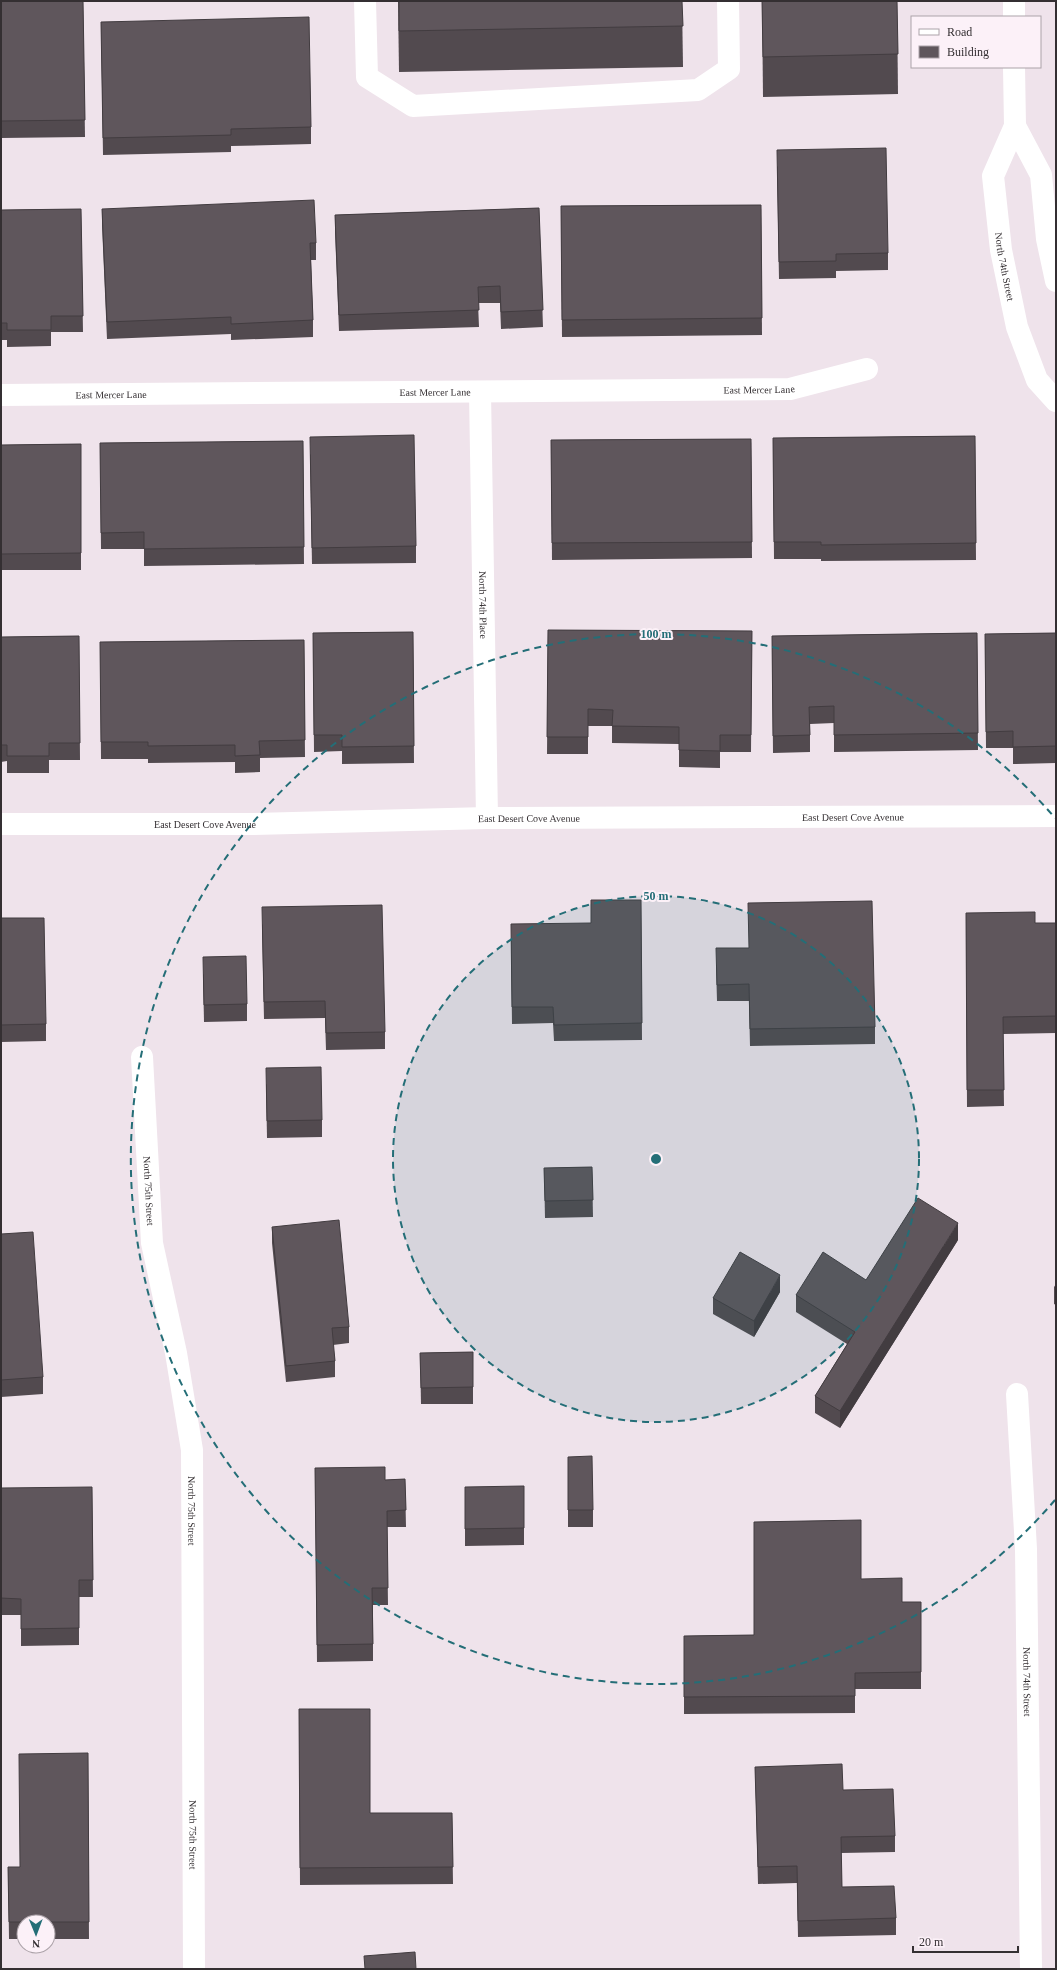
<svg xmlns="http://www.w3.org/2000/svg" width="1057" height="1970" viewBox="0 0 1057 1970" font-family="'Times New Roman',serif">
<rect width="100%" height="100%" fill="#efe3eb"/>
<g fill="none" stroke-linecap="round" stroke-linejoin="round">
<!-- minor -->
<g stroke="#fff" stroke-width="22">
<path d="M365 1 367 77 413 106 698 90 729 69 728 1"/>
<path d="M1014 1V17"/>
<path id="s1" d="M1014 67 1015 126 993 176 1001 250 1017 327 1037 380 1056 401"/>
<path d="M1015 126 1041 175 1047 239 1056 281"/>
<path id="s2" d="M480 392 487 818"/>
<path id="s3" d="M1 395 790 389 867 369"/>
<path id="s4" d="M1 824H254L487 818 1056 816"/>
<path id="s5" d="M142 1057 152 1243 176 1353 192 1450 194 1969"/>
<path id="s6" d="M1017 1394 1026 1549 1031 1969"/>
</g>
</g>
<!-- wall -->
<g fill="#524a4f">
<path d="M1 1H83L85 137 1 138Z"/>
<path d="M398 1H682L683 67 399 72Z"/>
<path d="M762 1H897L898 94 763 97Z"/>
<path d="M101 22 311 127V144L231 146V152L103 155Z"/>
<path d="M777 166 888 253V270L836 271V278L779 279Z"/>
<path d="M761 205 762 335 562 337 561 206Z"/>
<path d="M539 208 543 327 501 329 500 303H478L479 327 339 331 335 232V215Z"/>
<path d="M81 209 83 332H51V346L7 347V340H1V210Z"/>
<path d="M102 209 316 243V260H311L313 320V337L231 340V334L107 339 102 225Z"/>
<path d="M975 436 976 560 821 561V559H774L773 438Z"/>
<path d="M751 439 752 558 552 560 551 440Z"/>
<path d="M303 441 304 564 144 566V549H101L100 443Z"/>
<path d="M81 444V570H1V445Z"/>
<path d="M310 454 416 546V563L312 564Z"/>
<path d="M548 630 752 631 751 752H720V768L679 767V744L612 743V726H588V754H547Z"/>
<path d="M413 632 414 763 342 764V751L314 752 313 633Z"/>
<path d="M977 633 978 750 834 752V723L810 724V752L773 753 772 636Z"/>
<path d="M1056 633V763L1013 764V748H986L985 634Z"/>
<path d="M79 636 80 760H49V773H7V761L1 762V637Z"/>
<path d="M304 640 305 757 260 758V772L235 773V762L148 763V759H101L100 642Z"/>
<path d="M641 900 642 1040 554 1041 553 1023 512 1024 511 941 591 923Z"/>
<path d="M966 913 1035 923H1056V1033L1003 1034 1004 1106 967 1107Z"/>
<path d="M1 918 46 1024V1041L1 1042Z"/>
<path d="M262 924 385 1032V1049L326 1050 325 1018 264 1019Z"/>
<path d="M716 965 875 1027V1044L750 1046 749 1001H717Z"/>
<path d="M203 974 247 1004V1021L204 1022Z"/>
<path d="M266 1084 322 1120V1137L267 1138Z"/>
<path d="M592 1167 593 1217 545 1218 544 1168Z"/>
<path d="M272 1227 349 1327V1343L333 1345 335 1361V1377L286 1382 272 1243Z"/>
<path d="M1 1234 43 1377V1394L1 1397Z"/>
<path d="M958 1240 840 1428 815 1413V1396L847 1344 796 1312V1295L866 1280Z"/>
<path d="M1056 1284V1305L1054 1304V1287Z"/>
<path d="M780 1292 754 1337 713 1314V1298Z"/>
<path d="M473 1352V1404H421L420 1353Z"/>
<path d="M315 1468 385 1480 405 1479 406 1527H387L388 1605H373V1661L317 1662Z"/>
<path d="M568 1474 593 1510V1527H568Z"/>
<path d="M92 1487 93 1597H79V1645L21 1646V1615H1V1576Z"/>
<path d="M465 1504 524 1528V1545L465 1546Z"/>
<path d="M861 1579 902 1602H921V1689H855V1713L684 1714V1636L754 1635Z"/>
<path d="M299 1709 370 1813H452L453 1884 300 1885Z"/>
<path d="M88 1753 89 1939H48V1922H24V1939H9L8 1867H20Z"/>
<path d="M755 1767 843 1790 895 1836V1852L841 1853 842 1887 896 1918V1935L798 1937 797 1883 758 1884Z"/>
</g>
<!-- shaded-wall -->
<g fill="#423c40">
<path d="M958 1223V1240L840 1428V1411Z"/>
<path d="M780 1275V1292L754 1337V1321Z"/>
</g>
<!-- building -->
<g fill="#5f565c" stroke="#423c40">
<path d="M1 1H83L85 120 1 121Z"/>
<path d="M399 1H682L683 26 399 31Z"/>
<path d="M762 1H897L898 54 763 57Z"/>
<path d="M309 17 311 127 231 129V135L103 138 101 22Z"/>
<path d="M886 148 888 253 836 254V261L779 262 777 150Z"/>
<path d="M314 200 316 243H310L313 320 231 324V317L107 322 102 209Z"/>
<path d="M761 205 762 318 562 320 561 206Z"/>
<path d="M539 208 543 310 501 312 500 286 478 287 479 310 339 315 335 215Z"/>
<path d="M81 209 83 316H51V330H7V323H1V210Z"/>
<path d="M414 435 416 546 312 548 310 437Z"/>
<path d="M975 436 976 543 821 545V542H774L773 438Z"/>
<path d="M751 439 752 542 552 543 551 440Z"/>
<path d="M303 441 304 547 144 549V532L101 533 100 443Z"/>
<path d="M81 444V553L1 554V445Z"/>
<path d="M548 630 752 631 751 735H720V751L679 750V727L612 726 613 710 588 709V737H547Z"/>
<path d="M413 632 414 746 342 747V735H314L313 633Z"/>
<path d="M977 633 978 733 834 735V706L809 707 810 735 773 736 772 636Z"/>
<path d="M1056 633V746L1013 747V731L986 732 985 634Z"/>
<path d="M79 636 80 743H49V756H7V745H1V637Z"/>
<path d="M304 640 305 740 259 741 260 755 235 756V745L148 746V742H101L100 642Z"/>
<path d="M591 900H641L642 1023 554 1025 553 1007H512L511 924 591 923Z"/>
<path d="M872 901 875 1027 750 1029 749 984 717 985 716 948H749L748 903Z"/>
<path d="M382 905 385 1032 326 1033 325 1001 264 1002 262 907Z"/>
<path d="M1035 912V923H1056V1016L1003 1017 1004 1090H967L966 913Z"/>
<path d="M1 918H44L46 1024 1 1025Z"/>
<path d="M246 956 247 1004 204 1005 203 957Z"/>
<path d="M321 1067 322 1120 267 1121 266 1068Z"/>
<path d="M592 1167 593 1200 545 1201 544 1168Z"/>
<path d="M918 1198 958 1223 840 1411 815 1396 855 1332 796 1295 823 1252 866 1280Z"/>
<path d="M339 1220 349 1327 332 1328 335 1361 286 1366 272 1227Z"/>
<path d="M33 1232 43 1377 1 1380V1234Z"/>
<path d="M740 1252 780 1275 754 1321 713 1298Z"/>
<path d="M473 1352V1387L421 1388 420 1353Z"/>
<path d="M592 1456 593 1510H568V1457Z"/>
<path d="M385 1467V1480L405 1479 406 1510 387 1511 388 1588H372L373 1644 317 1645 315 1468Z"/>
<path d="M524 1486V1528L465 1529V1487Z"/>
<path d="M92 1487 93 1580H79V1628L21 1629V1599L1 1598V1488Z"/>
<path d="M861 1520V1579L902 1578V1602H921V1672L855 1673V1696L684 1697V1636L754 1635V1522Z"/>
<path d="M299 1709H370V1813H452L453 1867 300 1868Z"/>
<path d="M88 1753 89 1922H9L8 1867H20L19 1754Z"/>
<path d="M842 1764 843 1790 893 1789 895 1836 841 1837 842 1887 894 1886 896 1918 798 1921 797 1866 758 1867 755 1767Z"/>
<path d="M415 1952 416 1969H365L364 1956Z"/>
</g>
<!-- distance rings -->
<circle cx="656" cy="1159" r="263" fill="#246e77" fill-opacity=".12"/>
<g fill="none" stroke="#246e77" stroke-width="2" stroke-dasharray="7 5">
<circle cx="656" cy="1159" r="263"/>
<path d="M1055 1500A525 525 0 1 1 1055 818"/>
</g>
<g text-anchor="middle" stroke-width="4" stroke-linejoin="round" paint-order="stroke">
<!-- street labels -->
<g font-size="10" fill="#342f32" stroke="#fcf1f8">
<text dy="4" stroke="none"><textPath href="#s1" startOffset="205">North 74th Street</textPath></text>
<text dy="4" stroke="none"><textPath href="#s3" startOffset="758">East Mercer Lane</textPath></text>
<text dy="4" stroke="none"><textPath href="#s3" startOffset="434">East Mercer Lane</textPath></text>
<text dy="4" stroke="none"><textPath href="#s3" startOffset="110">East Mercer Lane</textPath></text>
<text dy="4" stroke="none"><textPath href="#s2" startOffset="213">North 74th Place</textPath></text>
<text dy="4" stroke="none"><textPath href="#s4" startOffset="852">East Desert Cove Avenue</textPath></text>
<text dy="4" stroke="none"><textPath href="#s4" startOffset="528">East Desert Cove Avenue</textPath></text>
<text dy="4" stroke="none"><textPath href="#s4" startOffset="204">East Desert Cove Avenue</textPath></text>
<text dy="4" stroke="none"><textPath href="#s5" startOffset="134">North 75th Street</textPath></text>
<text dy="4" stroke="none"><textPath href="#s5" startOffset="458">North 75th Street</textPath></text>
<text dy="4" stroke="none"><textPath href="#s6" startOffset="288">North 74th Street</textPath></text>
<text dy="4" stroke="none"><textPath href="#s5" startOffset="782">North 75th Street</textPath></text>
</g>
</g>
<circle cx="656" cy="1159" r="6" fill="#246e77" stroke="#fcf1f8" stroke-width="2"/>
<g font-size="12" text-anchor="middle" font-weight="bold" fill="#246e77" stroke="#fcf1f8" stroke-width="4" stroke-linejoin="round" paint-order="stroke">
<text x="656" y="638">100 m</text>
<text x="656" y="900">50 m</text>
</g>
<!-- border -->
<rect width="1057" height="1970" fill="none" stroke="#342f32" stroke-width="4"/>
<!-- legend -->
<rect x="911" y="16" width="130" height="52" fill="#fcf1f8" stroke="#aca3a9"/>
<rect x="919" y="29" width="20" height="6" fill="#ffffff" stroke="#aca3a9"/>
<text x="947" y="36" font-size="12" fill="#342f32">Road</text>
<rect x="919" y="46" width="20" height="12" fill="#5f565c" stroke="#aca3a9"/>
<text x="947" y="56" font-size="12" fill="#342f32">Building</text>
<!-- north arrow -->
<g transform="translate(36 1934) rotate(179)"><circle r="19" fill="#fcf1f8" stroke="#aca3a9"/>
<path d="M0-3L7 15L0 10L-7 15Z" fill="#246e77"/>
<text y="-6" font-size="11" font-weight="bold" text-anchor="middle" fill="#342f32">N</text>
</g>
<!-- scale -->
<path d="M913 1946v6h105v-6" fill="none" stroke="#342f32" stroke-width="2"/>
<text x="919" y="1946" font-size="12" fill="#342f32" stroke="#fcf1f8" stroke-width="3" paint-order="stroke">20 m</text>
</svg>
